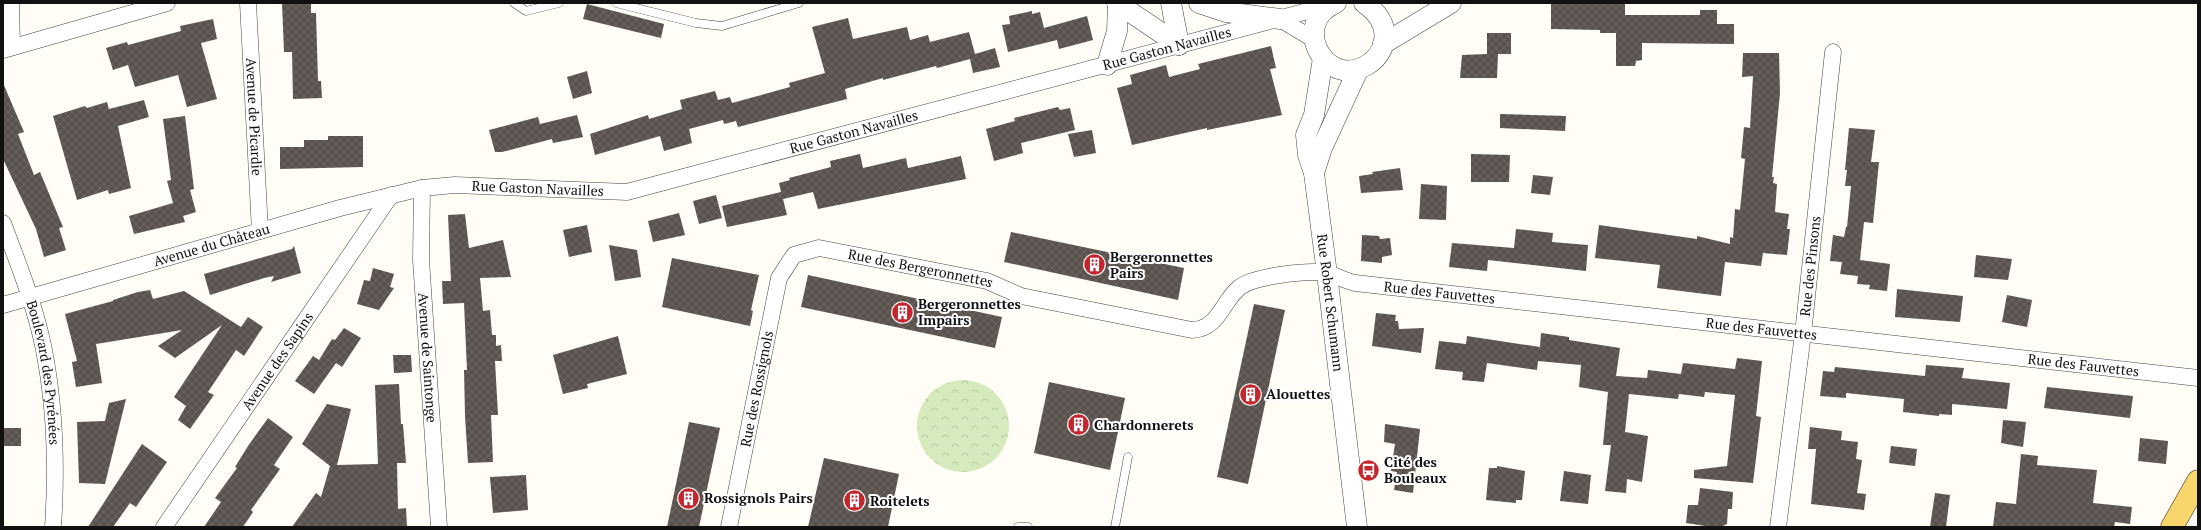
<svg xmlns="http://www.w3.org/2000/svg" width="2201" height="530" viewBox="0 0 2201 530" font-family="'PT Serif',serif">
<defs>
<pattern id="park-crowns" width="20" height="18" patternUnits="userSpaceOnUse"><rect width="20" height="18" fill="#d5ebbd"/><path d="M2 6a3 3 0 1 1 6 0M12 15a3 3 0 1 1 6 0" fill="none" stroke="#b6c8a1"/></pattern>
<pattern id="building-cross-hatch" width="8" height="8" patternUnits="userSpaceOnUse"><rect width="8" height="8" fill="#5a524d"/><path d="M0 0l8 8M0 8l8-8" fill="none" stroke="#6d6662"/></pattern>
</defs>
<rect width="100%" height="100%" fill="#fffdf5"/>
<!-- park -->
<circle fill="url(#park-crowns)" cx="963" cy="426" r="46"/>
<!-- building -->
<g fill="url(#building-cross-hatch)">
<path d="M282 3H311V13H316L318 81H321L322 98 293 99 292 52H284Z"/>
<path d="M1551 3H1625V15H1700V10H1717V24H1734V44L1642 43V60L1636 61 1635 66H1616V33H1600V30L1551 29Z"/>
<path d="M587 4 664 24 661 38 583 19Z"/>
<path d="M1032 11V14L1040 12 1044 28 1087 16 1093 40 1059 49 1057 40 1008 52 1002 25 1010 24 1009 16Z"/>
<path d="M848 18 853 39 907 27 910 40 928 35 930 42 969 32 975 54 995 48 1000 67 973 73 970 59 937 68 936 66 883 80V78L845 89 847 99 738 127 736 121 724 124 723 120 689 129 692 143 664 151 660 136 595 155 590 134 648 115 649 119 682 109 680 100 715 91 718 100 730 97 732 103 790 87 789 83 825 73 812 27Z"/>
<path d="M213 19 217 39 201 43 217 99 187 107 178 75 135 87 128 65 113 70 106 48 127 42 128 45 181 31 180 26Z"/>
<path d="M1487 33H1511V54H1498L1497 78H1460L1462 55 1487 54Z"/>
<path d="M1271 46 1276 68 1270 69 1282 115 1207 130V128L1132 145 1117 88 1132 84 1130 75 1166 65 1169 77 1200 69 1198 64Z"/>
<path d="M1743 53H1779L1780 93 1772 177H1774L1773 183 1777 184 1775 212 1789 214 1787 229H1790L1787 255 1763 253 1761 266 1725 262 1721 296 1657 288 1660 265 1595 258 1599 225 1697 239V236L1730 244V237L1733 238 1735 209 1740 210 1745 159 1741 158 1744 127 1750 128 1753 76 1742 77Z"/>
<path d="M587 71 592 93 573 99 567 77Z"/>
<path d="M3 83 24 132 18 134 34 175 40 172 63 227 59 228 66 250 44 257 36 229 3 159Z"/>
<path d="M144 100 149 117 118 126 131 188 109 194 108 190 77 200 53 116 85 106 87 108 107 102 109 109Z"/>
<path d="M1058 107 1060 110 1070 108 1075 130 1021 143 1023 153 994 161 986 129 1015 121 1014 118Z"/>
<path d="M1500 114 1566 116 1565 131 1500 128Z"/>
<path d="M577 115 583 137 553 143 552 139 502 152H495L489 130 538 117 540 124Z"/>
<path d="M185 116 194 189 190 190 196 212 183 216 185 222 134 234 129 216 173 203 167 181 171 180 163 119Z"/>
<path d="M1849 128 1875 130 1871 162H1879L1873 223 1864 222 1860 260 1890 264 1887 291 1869 289 1870 285 1857 284 1858 276 1840 274 1842 262 1830 261 1833 235 1844 237 1846 227H1847L1851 186H1845L1847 170H1845Z"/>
<path d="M1092 130 1096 153 1074 157 1068 134Z"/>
<path d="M328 136H363V167L280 169V147H304V140H328Z"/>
<path d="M860 154 863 168 906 158 908 168 961 156 966 179 818 209 813 192 783 199 787 215 727 227 722 206 781 192 779 183 790 180 789 178 831 167 830 161Z"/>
<path d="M1471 154 1510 155 1509 182H1471Z"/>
<path d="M1400 168 1403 190 1361 193 1359 176 1373 174 1372 172Z"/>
<path d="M1533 175 1553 177 1550 195 1531 193Z"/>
<path d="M1421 184 1447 186 1446 220 1419 219Z"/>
<path d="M716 195 722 218 699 224 693 201Z"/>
<path d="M679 213 685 235 653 242 648 221Z"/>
<path d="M465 214 469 248 503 240 511 277 480 278 483 311 490 310 492 335H496V346L501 345 502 361H495L498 415H491L493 462 468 463 465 416 464 370H467L464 303 443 304 442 281H451L448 215Z"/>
<path d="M587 225 592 252 569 257 563 230Z"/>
<path d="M1516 229 1553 233 1552 242 1588 245 1586 271 1488 260 1487 271 1449 267 1452 243 1514 248Z"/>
<path d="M1011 232 1184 268 1178 300 1004 262Z"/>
<path d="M1362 235 1379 236 1380 239 1390 238 1392 255 1382 257V263L1361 261Z"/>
<path d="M609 245 637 250 641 277 615 281Z"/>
<path d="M294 246 301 273 271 282 274 276 264 278 210 295 204 274 292 249Z"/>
<path d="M1976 255 2012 259 2008 280 1974 277Z"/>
<path d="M672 258 759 275 751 310 753 311 750 326 662 307Z"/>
<path d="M373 268 394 274 390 287 394 288 379 310 357 304 364 280 370 281Z"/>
<path d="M808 275 1002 317 995 348 801 307Z"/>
<path d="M1897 289 1963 296 1960 322 1895 317Z"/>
<path d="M150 290 153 299 184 291 241 327 248 317 263 327 244 356 236 350 208 392 214 395 190 429 178 420 186 406 174 397 222 325 175 358 158 346 182 330 96 344 102 383 76 387 72 362 77 361 65 314 113 301V300L138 292Z"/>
<path d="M2007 295 2032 300 2027 327 2002 322Z"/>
<path d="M1254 304 1285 310 1248 484 1217 477Z"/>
<path d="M1376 313 1396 315 1395 321H1398L1399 329 1424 328 1421 353 1372 346Z"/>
<path d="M344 328 361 338 342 367 336 363 314 394 295 381 313 356 319 360 332 339 335 340Z"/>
<path d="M1541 333 1569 337V340L1620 348 1616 376 1647 378 1648 370 1681 374 1683 363 1735 369 1737 358 1762 361 1756 416 1761 417 1753 483 1694 478V470L1727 466 1735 395 1705 392 1704 397 1679 394 1678 399 1629 394 1625 432 1648 436 1642 482 1627 479 1626 493 1605 491 1611 445H1603L1608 392 1579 387 1581 365 1538 361 1537 370 1487 363 1484 382 1462 380 1463 372 1435 369 1439 341 1466 344 1467 336 1540 347Z"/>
<path d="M618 336 627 374 587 384 588 388 563 394 553 355Z"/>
<path d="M393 355H411L412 372 394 373Z"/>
<path d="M1926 365 1964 368 1962 378 2010 383 2007 409 1952 404V415L1939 414V416L1903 412 1904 399 1846 393V398L1820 396 1823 371 1834 372 1835 367 1925 376Z"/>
<path d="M1049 382 1125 398 1110 470 1034 453Z"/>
<path d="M399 384 401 424H403L406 463H397L398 509 406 508 407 527H292L316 493 321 497 330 466 302 444 327 404 351 409 337 465 378 464 375 385Z"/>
<path d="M2047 387 2133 396 2130 418 2044 408Z"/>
<path d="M126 399 105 484 79 483 77 422 105 421 109 403Z"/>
<path d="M268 418 293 437 274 465 280 469 251 510 253 512 243 527H204L221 502 215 498 237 468 235 467 248 446Z"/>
<path d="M2003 420 2026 422 2023 447 2001 443Z"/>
<path d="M689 422 720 428 699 527H667Z"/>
<path d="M1385 424 1420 429 1413 493 1394 490 1397 472 1391 471 1395 444 1384 442Z"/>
<path d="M1810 427 1842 431 1841 440 1858 442 1856 459 1862 460 1857 493 1866 494 1864 510 1811 504 1816 449H1808Z"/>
<rect x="3" y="428" width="18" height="18"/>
<path d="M2140 438 2168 441 2166 464 2138 461Z"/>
<path d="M142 444 167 462 136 507 130 503 113 527H88Z"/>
<path d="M1891 446 1917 449 1915 466 1889 463Z"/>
<path d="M2021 454 2038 456 2037 465 2097 470 2093 503 2132 507 2130 524 2115 522 2114 527H1993L1996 502 2016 504Z"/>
<path d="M824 458 899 474 888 527H808Z"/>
<path d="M1497 466 1525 471 1522 500H1516V503L1486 500 1489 468H1497Z"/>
<path d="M1564 471 1591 475 1588 504 1560 501Z"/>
<path d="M526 475 528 510 493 513 490 477Z"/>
<path d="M1700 488 1733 492 1732 509H1728L1727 524 1721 527H1712L1686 523 1688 505H1698Z"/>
<path d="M1935 493 1950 495 1946 527H1930Z"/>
</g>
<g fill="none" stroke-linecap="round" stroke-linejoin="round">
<defs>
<g id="service">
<path d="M514 3 526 11 559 3"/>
<path d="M616 3 696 23 722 26 799 3"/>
<path d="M1018 527H1028"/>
<path d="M1115 527 1128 457"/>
</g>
<g id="minor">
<path d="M11 3 12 47"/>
<path id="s1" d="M248 3 260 231"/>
<path d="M1280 19 1313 39"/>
<path d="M3 50 167 3"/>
<path id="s2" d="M422 188 421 260 439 527"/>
<path id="s3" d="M3 223C18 263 34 303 43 345 55 404 57 467 53 527"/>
<path id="s4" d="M3 305 340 208 422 188 455 185 627 192 1330 5"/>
<path id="s5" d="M164 527 391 195"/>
<path id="s6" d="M729 527 779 278 794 255 819 248 987 281 1021 296 1192 330C1219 329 1222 301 1240 287 1254 276 1308 270 1326 273 1336 275 1345 281 1355 283L2198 378"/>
<path id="s7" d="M1778 527 1803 334 1833 52"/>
</g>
<g id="tertiary">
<path d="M1117 3 1179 45"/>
<path d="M1171 3 1179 45"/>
<path d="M1199 3 1226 12 1280 19"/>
<path d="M1336 3C1290 22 1324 90 1367 65 1377 59 1382 52 1384 41 1387 24 1377 12 1364 3"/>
<path d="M1383 44 1451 3"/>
<path id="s8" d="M1323 58 1314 115 1306 135 1308 155 1314 173 1327 274 1357 527"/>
<path d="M1107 65 1117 31 1118 4"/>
<path d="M1314 173 1322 148 1358 70"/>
</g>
<path id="primary" d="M2172 527 2198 481"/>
</defs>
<!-- service casing -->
<use href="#service" stroke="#444" stroke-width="9"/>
<!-- minor casing -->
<use href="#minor" stroke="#444" stroke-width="17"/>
<!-- tertiary casing -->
<use href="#tertiary" stroke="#444" stroke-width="21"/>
<!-- primary casing -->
<use href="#primary" stroke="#222" stroke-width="23"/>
<!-- service -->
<use href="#service" stroke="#fff" stroke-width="8"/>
<!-- minor -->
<use href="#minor" stroke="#fff" stroke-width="16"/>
<!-- tertiary -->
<use href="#tertiary" stroke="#fff" stroke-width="20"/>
<!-- primary -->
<use href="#primary" stroke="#f9d66b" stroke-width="22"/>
</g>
<!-- icons -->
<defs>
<symbol id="building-disc" viewBox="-11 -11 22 22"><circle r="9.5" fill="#c4262e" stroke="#fff"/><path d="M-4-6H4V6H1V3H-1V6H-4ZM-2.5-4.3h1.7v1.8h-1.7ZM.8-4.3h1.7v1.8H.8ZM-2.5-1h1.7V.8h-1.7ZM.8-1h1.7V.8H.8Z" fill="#fff"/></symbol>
<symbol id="bus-disc" viewBox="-11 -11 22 22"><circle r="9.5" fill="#c4262e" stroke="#fff"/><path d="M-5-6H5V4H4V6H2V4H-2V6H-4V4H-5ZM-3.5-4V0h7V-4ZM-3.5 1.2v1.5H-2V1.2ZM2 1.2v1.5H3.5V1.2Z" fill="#fff"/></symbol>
</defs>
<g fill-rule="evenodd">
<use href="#building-disc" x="1082" y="252" width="25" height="25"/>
<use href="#building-disc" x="890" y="300" width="25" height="25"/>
<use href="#building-disc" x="1238" y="382" width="25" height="25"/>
<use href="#building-disc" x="1066" y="412" width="25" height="25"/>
<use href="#bus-disc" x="1356" y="458" width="25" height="25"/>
<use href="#building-disc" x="676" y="486" width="25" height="25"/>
<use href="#building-disc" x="842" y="488" width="25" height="25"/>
</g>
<g text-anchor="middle" stroke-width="4" stroke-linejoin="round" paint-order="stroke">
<!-- street labels -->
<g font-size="14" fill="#111" stroke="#fff">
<text dy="5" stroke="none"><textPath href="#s4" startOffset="1199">Rue Gaston Navailles</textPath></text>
<text dy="5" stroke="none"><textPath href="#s1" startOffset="114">Avenue de Picardie</textPath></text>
<text dy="5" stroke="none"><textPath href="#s4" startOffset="875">Rue Gaston Navailles</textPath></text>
<text dy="5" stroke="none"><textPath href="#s4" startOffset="551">Rue Gaston Navailles</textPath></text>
<text dy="5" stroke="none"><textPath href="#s4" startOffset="217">Avenue du Château</textPath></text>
<text dy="5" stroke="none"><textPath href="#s7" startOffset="263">Rue des Pinsons</textPath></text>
<text dy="5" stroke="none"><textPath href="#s6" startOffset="411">Rue des Bergeronnettes</textPath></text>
<text dy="5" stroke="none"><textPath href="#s6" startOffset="961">Rue des Fauvettes</textPath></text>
<text dy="5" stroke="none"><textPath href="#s8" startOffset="249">Rue Robert Schumann</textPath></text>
<text dy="5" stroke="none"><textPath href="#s6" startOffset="1285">Rue des Fauvettes</textPath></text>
<text dy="5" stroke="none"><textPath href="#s2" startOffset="170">Avenue de Saintonge</textPath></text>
<text dy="5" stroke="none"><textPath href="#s5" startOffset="201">Avenue des Sapins</textPath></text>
<text dy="5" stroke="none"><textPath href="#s6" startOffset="1609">Rue des Fauvettes</textPath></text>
<text dy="5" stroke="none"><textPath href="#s3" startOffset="156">Boulevard des Pyrénées</textPath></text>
<text dy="5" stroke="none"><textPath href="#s6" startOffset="141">Rue des Rossignols</textPath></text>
</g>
<!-- poi labels -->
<g font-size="14" font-weight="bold" fill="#111" stroke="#fff" text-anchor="start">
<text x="1110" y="262">Bergeronnettes<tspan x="1110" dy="16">Pairs</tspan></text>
<text x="918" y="309">Bergeronnettes<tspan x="918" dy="16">Impairs</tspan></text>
<text x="1266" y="399">Alouettes</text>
<text x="1094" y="430">Chardonnerets</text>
<text x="1384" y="467">Cité des<tspan x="1384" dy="16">Bouleaux</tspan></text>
<text x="704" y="503">Rossignols Pairs</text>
<text x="870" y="506">Roitelets</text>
</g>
</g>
<!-- border -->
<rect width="2201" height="530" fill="none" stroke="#111111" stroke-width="8"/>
</svg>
